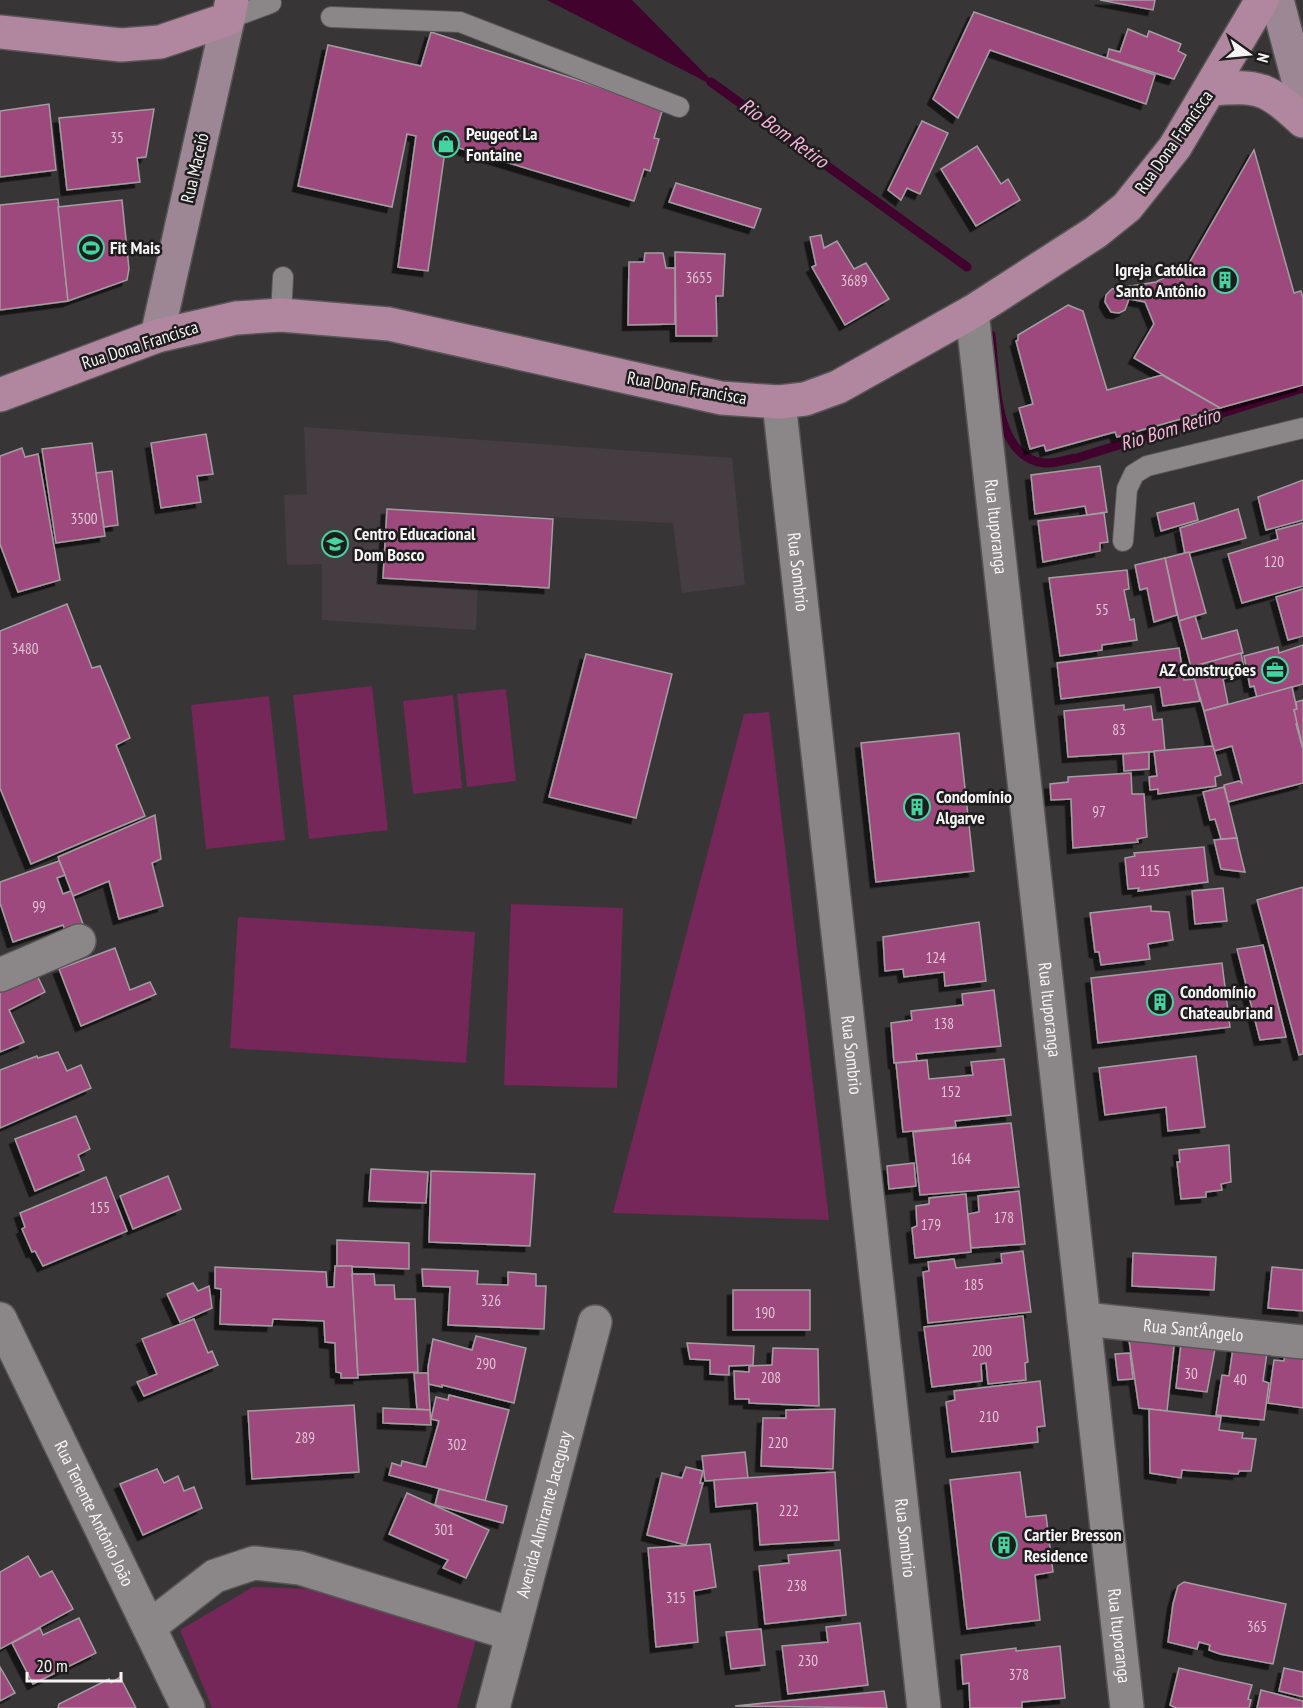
<svg xmlns="http://www.w3.org/2000/svg" width="1303" height="1708" viewBox="0 0 1303 1708" font-family="'PT Sans Narrow',sans-serif">
<defs>
<filter id="shadow"><feDropShadow dx="-5.5" dy="5.5" stdDeviation="0" flood-color="#0009"/></filter>
</defs>
<rect width="100%" height="100%" fill="#383537"/>
<!-- built -->
<path fill="#463d42" d="M304 427 732 458 745 585 682 593 673 523 387 509 383 578 478 585 476 630 322 620V564L287 565 284 495 307 494Z"/>
<!-- green -->
<g fill="#742758">
<path d="M372 686 388 830 309 839 293 695Z"/>
<path d="M506 689 516 781 467 787 457 694Z"/>
<path d="M453 695 462 788 413 794 403 701Z"/>
<path d="M269 696 285 840 206 849 191 705Z"/>
<path d="M769 712 829 1220 613 1213 744 714Z"/>
<path d="M511 904 623 908 617 1088 504 1085Z"/>
<path d="M238 917 475 932 466 1063 230 1048Z"/>
<path d="M253 1587 352 1590 478 1633 457 1708H212L180 1630Z"/>
</g>
<!-- water -->
<path fill="#41022d" d="M547 0H632L720 89Z"/>
<g fill="none" stroke-linecap="round" stroke-linejoin="round">
<!-- stream -->
<g stroke="#41022d" stroke-width="9">
<path d="M711 82 967 267"/>
<path d="M991 335C996 375 993 457 1044 463 1054 464 1067 459 1077 458L1303 388"/>
</g>
</g>
<!-- building -->
<g fill="#9e497d" stroke="#a29ea0" stroke-width="1.5" filter="url(#shadow)">
<path d="M1100 0H1155L1153 10Z"/>
<path d="M974 12 1155 75 1146 104 990 50 958 118 933 99Z"/>
<path d="M1128 29 1147 37 1149 31 1181 44 1178 51 1186 55 1174 79 1107 58 1109 49 1120 52Z"/>
<path d="M431 32 663 108 654 138 659 139 650 171 644 169 634 201 446 144 428 271 398 267 416 136 407 134 392 207 298 186 328 45 421 66Z"/>
<path d="M49 104 56 170 0 177V111Z"/>
<path d="M154 109 146 157 137 158 140 182 67 190 59 118Z"/>
<path d="M922 121 948 133 920 194 907 188 901 200 888 190Z"/>
<path d="M977 146 1001 184 1008 179 1020 200 976 226 941 169Z"/>
<path d="M1254 150 1294 293 1301 291 1303 298V385L1220 408 1134 358 1154 324 1145 302 1129 299 1125 310 1119 313 1111 312 1105 302 1106 295 1112 289 1156 282 1174 272 1180 279Z"/>
<path d="M676 183 761 209 754 228 669 202Z"/>
<path d="M58 199 68 301 0 310V205Z"/>
<path d="M122 200 129 269 127 280 68 301 58 207Z"/>
<path d="M821 235 824 248 837 241 854 269 866 263 889 299 845 325 812 267 816 265 810 237Z"/>
<path d="M675 252 725 254 723 296H716L717 336H676Z"/>
<path d="M645 253H663L666 268H675V324L628 325 629 262H644Z"/>
<path d="M1068 305 1083 311 1107 390 1162 375 1220 408 1117 437 1115 432 1046 451 1044 445 1030 449 1019 408 1033 404 1016 341 1018 340V335Z"/>
<path d="M206 434 213 474 197 476 201 502 161 508 151 443Z"/>
<path d="M92 443 105 536 56 543 42 449Z"/>
<path d="M22 448 25 457 38 454 60 580 18 592 0 544V456Z"/>
<path d="M1100 466 1107 512 1087 515 1085 506 1035 514 1031 475Z"/>
<path d="M112 471 118 525 104 527 96 473Z"/>
<path d="M1303 480V520L1266 530 1258 497Z"/>
<path d="M1194 503 1198 520 1161 531 1157 513Z"/>
<path d="M387 509 553 519 549 588 383 578Z"/>
<path d="M1238 509 1246 538 1185 554 1180 528Z"/>
<path d="M1104 513 1108 542 1100 543V551L1043 562 1038 521Z"/>
<path d="M1303 523V586L1242 603 1228 554 1278 539 1276 530Z"/>
<path d="M1189 552 1206 613 1179 621 1165 558Z"/>
<path d="M1165 558 1177 615 1154 622 1147 588 1140 590 1135 565Z"/>
<path d="M1127 570 1129 589 1124 590 1130 620 1134 619 1137 640 1102 645V650L1060 656 1049 578Z"/>
<path d="M1303 589V636L1288 640 1276 597Z"/>
<path d="M67 604 92 668 100 666 130 738 116 745 145 816 31 864 0 788V631Z"/>
<path d="M1195 616 1202 639 1237 630 1243 653 1191 667 1179 621Z"/>
<path d="M1303 645V684L1257 697 1254 686 1250 687 1244 656 1278 647 1279 653Z"/>
<path d="M1179 648 1184 680 1195 679 1200 701 1163 706 1160 687 1061 699 1057 663Z"/>
<path d="M1241 653 1245 673 1223 679 1228 704 1204 711 1191 667Z"/>
<path d="M586 654 672 674 636 818 549 797Z"/>
<path d="M1292 687 1297 709 1294 710 1298 724H1296L1303 749V783L1228 802 1224 785 1239 781 1242 783 1232 746 1214 751 1204 711Z"/>
<path d="M1303 700V749L1294 710 1297 709 1296 702Z"/>
<path d="M1124 705V710L1151 706 1153 720 1162 719 1165 751 1068 757 1064 711Z"/>
<path d="M959 733 974 871 876 882 861 743Z"/>
<path d="M1213 746 1221 775 1215 777 1216 786 1158 794V789L1150 790 1149 777 1157 776 1154 751Z"/>
<path d="M1149 752V769L1124 771 1123 754Z"/>
<path d="M1131 773 1132 794H1144L1147 837 1137 839 1138 842 1073 848 1071 799 1051 800 1050 784 1068 782V777Z"/>
<path d="M1224 787 1228 802 1237 838 1221 839 1215 819 1210 820 1203 792Z"/>
<path d="M155 815 161 859 152 863 163 906 119 919 109 881 73 896 58 857Z"/>
<path d="M1237 838 1239 848 1245 872 1221 869 1214 840Z"/>
<path d="M1204 847 1208 882 1138 891 1139 888 1128 889 1125 858 1135 856 1134 853Z"/>
<path d="M59 861 65 875 57 878 63 894 71 891 83 924 65 930 63 925 13 942 0 903V882Z"/>
<path d="M1303 887V1054L1299 1055 1257 900Z"/>
<path d="M1223 888 1227 921 1195 924 1192 891Z"/>
<path d="M1151 906V911L1169 912 1173 940 1148 944 1150 959 1101 965 1099 952H1095L1090 913Z"/>
<path d="M979 922 986 981 945 986 944 972 904 977 903 969 885 971 883 937Z"/>
<path d="M1263 945 1286 1037 1260 1040 1237 949Z"/>
<path d="M115 948 130 990 150 982 156 994 81 1026 59 969Z"/>
<path d="M1222 963 1230 1027 1098 1043 1091 978Z"/>
<path d="M33 967 45 992 9 1010 24 1042 0 1052V981Z"/>
<path d="M994 990 1001 1046 916 1054 917 1061 894 1063 891 1023 912 1020 911 1011 963 1005 962 994Z"/>
<path d="M58 1052 67 1071 81 1065 91 1088 0 1128V1070L37 1056 38 1058Z"/>
<path d="M1196 1056 1205 1127 1168 1131 1166 1107 1105 1115 1099 1068Z"/>
<path d="M1004 1059 1011 1115 955 1121 956 1127 903 1132 896 1063 927 1060 929 1079 973 1075 971 1062Z"/>
<path d="M76 1116 90 1149 78 1155 84 1170 35 1191 15 1139Z"/>
<path d="M1011 1123 1019 1187 920 1195 913 1132Z"/>
<path d="M1229 1145 1231 1182 1221 1184 1222 1190 1206 1192V1197L1181 1199 1177 1162H1180L1179 1150Z"/>
<path d="M914 1163 916 1186 889 1189 887 1166Z"/>
<path d="M371 1169 428 1172 426 1203 369 1201Z"/>
<path d="M431 1171 535 1174 530 1246 429 1242Z"/>
<path d="M168 1176 181 1209 133 1229 120 1196Z"/>
<path d="M106 1177 127 1231 43 1266 35 1251 32 1252 22 1229 25 1227 20 1213Z"/>
<path d="M1019 1191 1025 1244 971 1248 968 1214 979 1212 978 1196Z"/>
<path d="M966 1194 971 1252 915 1258 912 1228 917 1226 916 1206 929 1204V1198Z"/>
<path d="M337 1240 409 1243V1269L337 1266Z"/>
<path d="M1023 1251 1031 1312 928 1323 923 1272 929 1271 928 1262 954 1259 956 1268 1002 1263 1001 1254Z"/>
<path d="M1133 1253 1216 1257 1214 1290 1132 1286Z"/>
<path d="M335 1266H352L358 1378H341V1373L336 1372 335 1343 325 1342 324 1321 273 1319 272 1326 220 1324 221 1289 215 1288V1267L326 1272 327 1287H334Z"/>
<path d="M1272 1267 1303 1270V1311L1268 1308Z"/>
<path d="M422 1269 478 1271 477 1284 508 1285V1272L536 1274V1286H546L544 1329 448 1325 450 1287 423 1286Z"/>
<path d="M352 1274H374L375 1285H394L395 1299H415L418 1372 358 1375Z"/>
<path d="M193 1283 198 1291 209 1286 212 1308 180 1322 167 1294Z"/>
<rect x="733" y="1290" width="77" height="40"/>
<path d="M1023 1316 1028 1362 1025 1363 1026 1380 988 1384 986 1363 981 1364 982 1381 932 1387 924 1327Z"/>
<path d="M194 1319 208 1353 212 1351 218 1365 144 1396 137 1382 157 1374 142 1339Z"/>
<path d="M1128 1333 1175 1337 1167 1411 1139 1408Z"/>
<path d="M1182 1335 1217 1339 1207 1392 1176 1388Z"/>
<path d="M476 1336 526 1348 514 1403 442 1385V1387L428 1384V1367L433 1339 472 1350Z"/>
<path d="M1234 1341 1268 1346 1263 1381 1269 1383 1264 1420 1216 1415 1222 1375 1229 1376Z"/>
<path d="M687 1343 754 1346 753 1365 729 1366V1375L710 1374V1360L690 1359Z"/>
<path d="M773 1348 818 1349 819 1406 749 1403V1399H735L734 1371 749 1372V1366L772 1365Z"/>
<path d="M1286 1348 1303 1350V1408L1268 1403 1274 1360 1284 1361Z"/>
<path d="M1130 1353 1133 1379 1118 1380 1115 1354Z"/>
<path d="M414 1373H428L430 1410 417 1409Z"/>
<path d="M1040 1381 1045 1426 1037 1427 1038 1442 952 1452 946 1402 955 1400 954 1391Z"/>
<path d="M449 1395 509 1410 485 1501 389 1475 392 1463 401 1466 402 1461 426 1467 439 1421 431 1419 436 1397 448 1400Z"/>
<path d="M354 1405 359 1472 252 1479 248 1411Z"/>
<path d="M383 1408 430 1410 431 1425 383 1423Z"/>
<path d="M835 1409 833 1469 761 1466 763 1418H786V1410Z"/>
<path d="M1149 1409 1221 1417 1219 1430 1243 1433 1242 1438 1256 1439 1251 1471H1239L1238 1474 1182 1470 1181 1478 1150 1473Z"/>
<path d="M745 1452 748 1478 705 1481 702 1456Z"/>
<path d="M686 1467 703 1471 700 1483H703L686 1545 647 1535 662 1473 682 1478Z"/>
<path d="M157 1469 164 1483 178 1476 184 1491 194 1487 202 1508 143 1535 120 1484Z"/>
<path d="M835 1472 839 1540 760 1545 757 1503 716 1507 714 1480Z"/>
<path d="M1020 1472 1026 1517 1046 1515 1053 1572 1035 1575 1040 1620 967 1629 950 1480Z"/>
<path d="M439 1489 507 1506 503 1523 435 1505Z"/>
<path d="M407 1493 489 1530 466 1578 443 1568 448 1560 389 1534Z"/>
<path d="M710 1544 716 1587 694 1591 698 1642 656 1647 648 1548Z"/>
<path d="M840 1550 846 1615 765 1624 759 1566 789 1563 788 1555Z"/>
<path d="M28 1556 40 1577 52 1571 73 1609 0 1649V1572Z"/>
<path d="M1184 1582 1286 1604 1273 1664 1220 1654 1209 1650 1210 1645 1199 1642 1197 1649 1168 1642 1173 1604 1178 1586Z"/>
<path d="M79 1618 96 1653 33 1684 12 1643 40 1628 43 1635Z"/>
<path d="M860 1623 868 1685 788 1694 782 1646 828 1642 826 1627Z"/>
<path d="M761 1629 765 1665 731 1669 726 1632Z"/>
<path d="M1060 1646 1065 1698 1022 1702V1708H970L969 1683 963 1684 961 1655 1016 1648V1651Z"/>
<path d="M0 1667 15 1693 0 1701Z"/>
<path d="M1179 1668 1252 1685 1248 1699 1251 1700 1249 1708H1176L1170 1705Z"/>
<path d="M1284 1668 1303 1672V1697L1279 1691Z"/>
<path d="M120 1677 136 1708H58L59 1704 109 1679 111 1683Z"/>
<path d="M1261 1690 1303 1701V1708H1257Z"/>
<path d="M884 1691 887 1708 735 1706Z"/>
</g>
<g fill="none" stroke-linecap="round" stroke-linejoin="round">
<defs>
<g id="service">
<path d="M331 17 460 22 679 107"/>
<path d="M228 19 271 3"/>
<path d="M281 315 283 277"/>
<path d="M1123 541 1127 489 1134 474 1147 466 1303 428"/>
</g>
<g id="minor">
<path id="s1" d="M972 312 1127 1708"/>
<path id="s2" d="M779 402 924 1708"/>
<path d="M0 975 79 941"/>
<path id="s3" d="M1084 1319 1303 1342"/>
<path d="M149 1627 215 1576 254 1563 300 1568 512 1634"/>
<path id="s4" d="M493 1708 595 1322"/>
</g>
<g id="tertiary">
<path id="s5" d="M0 1319 188 1708"/>
</g>
<g id="secondary">
<path d="M1277 0 1303 98"/>
<path d="M157 336 228 19"/>
</g>
<g id="primary">
<path d="M0 32 121 45 160 42 228 19 232 0"/>
<path d="M1211 89C1260 85 1267 88 1303 121"/>
<path d="M0 395 157 336 236 318 281 315 389 324 721 398 779 402 805 399 838 387 972 312 1096 232 1127 207 1175 147 1262 0"/>
</g>
</defs>
<!-- service casing -->
<use href="#service" stroke="#575556" stroke-width="22"/>
<!-- minor casing -->
<use href="#minor" stroke="#575556" stroke-width="36"/>
<!-- tertiary casing -->
<use href="#tertiary" stroke="#575556" stroke-width="36"/>
<!-- secondary casing -->
<use href="#secondary" stroke="#575556" stroke-width="36"/>
<!-- primary casing -->
<use href="#primary" stroke="#575556" stroke-width="36"/>
<!-- service -->
<use href="#service" stroke="#8b8789" stroke-width="20"/>
<!-- minor -->
<use href="#minor" stroke="#8b8789" stroke-width="33"/>
<!-- tertiary -->
<use href="#tertiary" stroke="#8b8789" stroke-width="33"/>
<!-- secondary -->
<use href="#secondary" stroke="#9e8794" stroke-width="33"/>
<!-- primary -->
<use href="#primary" stroke="#b1869f" stroke-width="33"/>
</g>
<!-- icons -->
<defs>
<symbol id="shop-ring" viewBox="-11 -11 22 22"><circle r="9.5" fill="#1e1d1e" stroke="#43d4a0" stroke-width="1.5"/><path d="M-5-2.5h2.3a2.7 3.5 0 0 1 5.4 0H5L5.5 6h-11ZM-1.5-2.5h3a1.5 2.3 0 0 0-3 0Z" fill="#43d4a0"/></symbol>
<symbol id="stadium-ring" viewBox="-11 -11 22 22"><circle r="9.5" fill="#1e1d1e" stroke="#43d4a0" stroke-width="1.5"/><path d="M0-5a6.5 5 0 1 0 0 10a6.5 5 0 1 0 0-10ZM-3.5-1.8h7v3.6h-7Z" fill="#43d4a0"/></symbol>
<symbol id="building-ring" viewBox="-11 -11 22 22"><circle r="9.5" fill="#1e1d1e" stroke="#43d4a0" stroke-width="1.5"/><path d="M-4-6H4V6H1V3H-1V6H-4ZM-2.5-4.3h1.7v1.8h-1.7ZM.8-4.3h1.7v1.8H.8ZM-2.5-1h1.7V.8h-1.7ZM.8-1h1.7V.8H.8Z" fill="#43d4a0"/></symbol>
<symbol id="school-ring" viewBox="-11 -11 22 22"><circle r="9.5" fill="#1e1d1e" stroke="#43d4a0" stroke-width="1.5"/><path d="M0-5L7-2L0 1L-7-2ZM-4 1L0 2.5L4 1V4Q0 6-4 4Z" fill="#43d4a0"/></symbol>
<symbol id="office-ring" viewBox="-11 -11 22 22"><circle r="9.5" fill="#1e1d1e" stroke="#43d4a0" stroke-width="1.5"/><path d="M-6-3h4V-5.5h4V-3h4V5H-6ZM-1-4.5V-3h2v-1.5ZM-6 0V1H6V0Z" fill="#43d4a0"/></symbol>
</defs>
<g fill-rule="evenodd">
<use href="#shop-ring" x="431" y="129" width="30" height="30"/>
<use href="#stadium-ring" x="76" y="233" width="30" height="30"/>
<use href="#building-ring" x="1210" y="265" width="30" height="30"/>
<use href="#school-ring" x="320" y="529" width="30" height="30"/>
<use href="#office-ring" x="1260" y="655" width="30" height="30"/>
<use href="#building-ring" x="902" y="792" width="30" height="30"/>
<use href="#building-ring" x="1145" y="987" width="30" height="30"/>
<use href="#building-ring" x="989" y="1530" width="30" height="30"/>
</g>
<g text-anchor="middle" stroke-width="5" stroke-linejoin="round" paint-order="stroke">
<!-- number labels -->
<g font-size="15" fill="#dfc8d6">
<text x="117" y="143">35</text>
<text x="699" y="283">3655</text>
<text x="854" y="286">3689</text>
<text x="84" y="524">3500</text>
<text x="1274" y="567">120</text>
<text x="1102" y="615">55</text>
<text x="25" y="654">3480</text>
<text x="1119" y="735">83</text>
<text x="1099" y="817">97</text>
<text x="1150" y="876">115</text>
<text x="39" y="912">99</text>
<text x="936" y="963">124</text>
<text x="944" y="1029">138</text>
<text x="951" y="1097">152</text>
<text x="961" y="1164">164</text>
<text x="100" y="1213">155</text>
<text x="1004" y="1223">178</text>
<text x="931" y="1230">179</text>
<text x="974" y="1290">185</text>
<text x="491" y="1306">326</text>
<text x="765" y="1318">190</text>
<text x="982" y="1356">200</text>
<text x="486" y="1369">290</text>
<text x="1191" y="1379">30</text>
<text x="771" y="1383">208</text>
<text x="1240" y="1385">40</text>
<text x="989" y="1422">210</text>
<text x="305" y="1443">289</text>
<text x="778" y="1448">220</text>
<text x="457" y="1450">302</text>
<text x="789" y="1516">222</text>
<text x="444" y="1535">301</text>
<text x="797" y="1591">238</text>
<text x="676" y="1603">315</text>
<text x="1257" y="1632">365</text>
<text x="808" y="1666">230</text>
<text x="1019" y="1680">378</text>
</g>
<!-- poi labels -->
<g font-size="18" font-weight="bold" fill="#f5f3f4" stroke="#1e1d1e" text-anchor="start">
<text x="466" y="140">Peugeot La<tspan x="466" dy="21">Fontaine</tspan></text>
<text x="110" y="254">Fit Mais</text>
<text x="1206" y="276" text-anchor="end">Igreja Católica<tspan x="1206" dy="21">Santo Antônio</tspan></text>
<text x="354" y="540">Centro Educacional<tspan x="354" dy="21">Dom Bosco</tspan></text>
<text x="1256" y="676" text-anchor="end">AZ Construções</text>
<text x="936" y="803">Condomínio<tspan x="936" dy="21">Algarve</tspan></text>
<text x="1180" y="998">Condomínio<tspan x="1180" dy="21">Chateaubriand</tspan></text>
<text x="1024" y="1541">Cartier Bresson<tspan x="1024" dy="21">Residence</tspan></text>
</g>
<!-- street labels -->
<g font-size="18" fill="#f5f3f4" stroke="#1e1d1e">
<text transform="translate(1174 142) rotate(-55)" y="6">Rua Dona Francisca</text>
<text transform="translate(195 168) rotate(-77)" y="6">Rua Maceió</text>
<text transform="translate(140 345) rotate(-18)" y="6">Rua Dona Francisca</text>
<text transform="translate(687 388) rotate(10)" y="6">Rua Dona Francisca</text>
<text dy="6" stroke="none"><textPath href="#s1" startOffset="216">Rua Ituporanga</textPath></text>
<text dy="6" stroke="none"><textPath href="#s2" startOffset="171">Rua Sombrio</textPath></text>
<text dy="6" stroke="none"><textPath href="#s1" startOffset="702">Rua Ituporanga</textPath></text>
<text dy="6" stroke="none"><textPath href="#s2" startOffset="657">Rua Sombrio</textPath></text>
<text dy="6" stroke="none"><textPath href="#s3" startOffset="110">Rua Sant'Ângelo</textPath></text>
<text dy="6" stroke="none"><textPath href="#s5" startOffset="216">Rua Tenente Antônio João</textPath></text>
<text dy="6" stroke="none"><textPath href="#s4" startOffset="200">Avenida Almirante Jaceguay</textPath></text>
<text dy="6" stroke="none"><textPath href="#s2" startOffset="1143">Rua Sombrio</textPath></text>
<text dy="6" stroke="none"><textPath href="#s1" startOffset="1332">Rua Ituporanga</textPath></text>
</g>
<!-- water labels -->
<g font-size="20" font-style="italic" fill="#f8b2d9" stroke="#1e1d1e">
<text transform="translate(784 133) rotate(36)" y="7">Rio Bom Retiro</text>
<text transform="translate(1170 429) rotate(-17)" y="7">Rio Bom Retiro</text>
</g>
</g>
<!-- north arrow -->
<g transform="translate(1249 54) rotate(105)" stroke="#1e1d1e" stroke-width="4.5" paint-order="stroke">
<path d="M0-4.5L10 22L0 15L-10 22Z" fill="#f5f3f4"/>
<text y="-9" font-size="16" font-weight="bold" text-anchor="middle" fill="#f5f3f4">N</text>
</g>
<!-- scale -->
<path d="M27 1672v9h94v-9" fill="none" stroke="#f5f3f4" stroke-width="3"/>
<text x="36" y="1672" font-size="18" fill="#f5f3f4" stroke="#1e1d1e" stroke-width="4.5" paint-order="stroke">20 m</text>
</svg>
